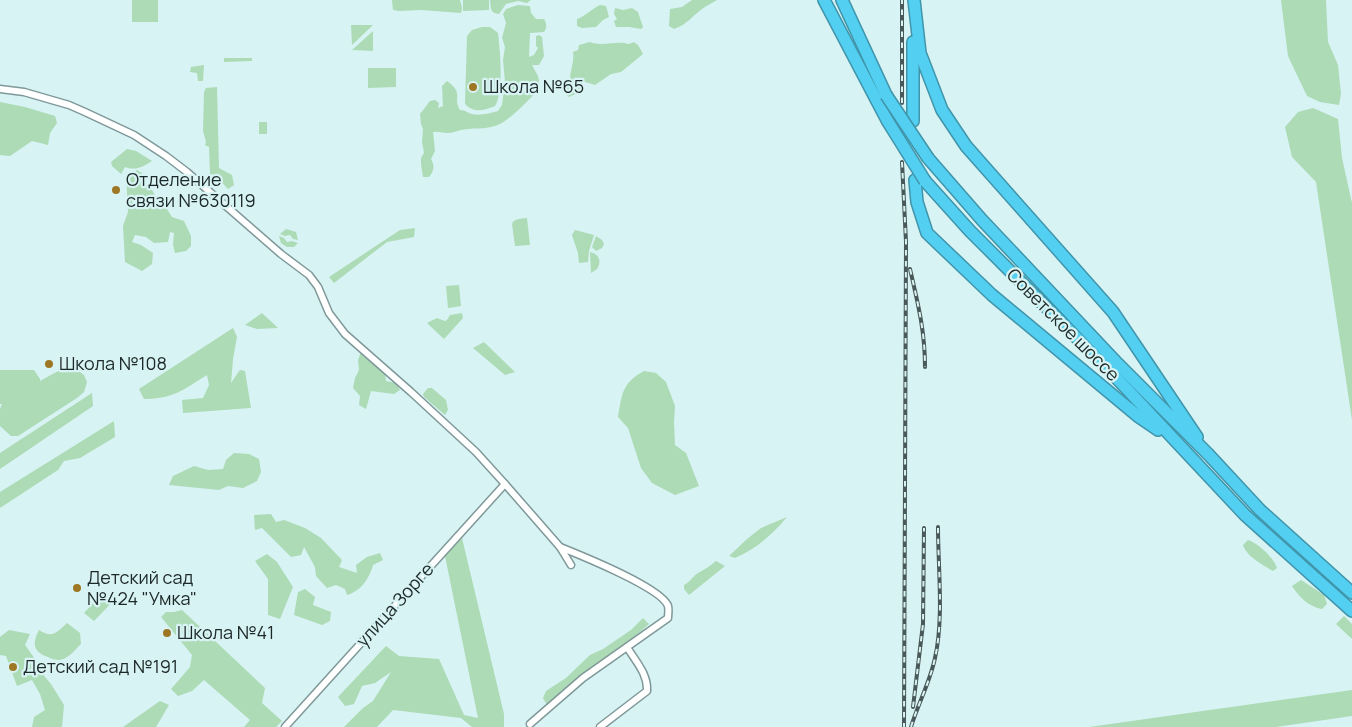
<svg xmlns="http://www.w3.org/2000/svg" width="1352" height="727" viewBox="0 0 1352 727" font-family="Manrope,sans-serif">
<rect width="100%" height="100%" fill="#d8f3f3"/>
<!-- green -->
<g fill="#acdbb6">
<rect x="132" y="0" width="26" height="22"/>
<path d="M392 0H460L462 8 461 13 421 10 399 11 393 10Z"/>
<path d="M463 0H489V10L463 11Z"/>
<path d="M490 0H531L527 3 518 1 506 4 499 14C490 13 491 9 490 0Z"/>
<path d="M692 0H717C712 3 706 6 702 9 691 17 688 24 674 29L669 26 670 9 682 7Z"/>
<path d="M1281 0H1326L1328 42 1338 65 1341 94 1339 105 1320 102 1307 96 1288 56Z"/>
<path d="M518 5 530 6 531 13 536 19H544C547 24 547 28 544 32L530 33 529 57 534 55 538 48 536 46V36L539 35 542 37 544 56 539 65H532L538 76 540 88C528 100 508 124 491 127 484 129 475 128 468 129 461 129 454 133 448 133 443 133 439 131 433 132L435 151 431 159C435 166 434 171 429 177H423L421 164V158L424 153 422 142 423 129 421 124 420 114 430 101 435 100 439 103 438 108 443 106 442 86 447 81C465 94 452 97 460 110 466 110 467 113 472 114 481 116 490 113 498 111L502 105 505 82 503 60 505 47 502 38 506 23 503 14 506 9Z"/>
<path d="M600 5 606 6 609 17 603 20 596 27 582 28 577 26V19C586 16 591 9 600 5Z"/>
<path d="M615 8 623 10 632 8 638 12 643 27 641 29 629 27H616L614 21 617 19 614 14Z"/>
<path d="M351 25H373L352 45Z"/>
<path d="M482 27H490L498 33C500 51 504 91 495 106 483 111 474 113 465 104L467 36 472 30Z"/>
<path d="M373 31V51L352 50Z"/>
<path d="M590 42C603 47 617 40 629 44L634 42 638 45 643 54 621 72 611 74 595 85 582 81 571 82C568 74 575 63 573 52L578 50 579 45Z"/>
<path d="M224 58H252V61L224 62Z"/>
<path d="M204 65 203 81H198L197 73 190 72 191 67Z"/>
<path d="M368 68H396V87L368 88Z"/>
<path d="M564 83 570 85 575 84 580 87V92L569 97 559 89 560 86Z"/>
<path d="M217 87 219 168 232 175 234 185 228 189 216 176 210 174 209 147 205 145 206 142 203 131 204 92 206 88Z"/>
<path d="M0 102 25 107 55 116 57 123 50 133 48 145 32 141 10 156 0 155Z"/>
<path d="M1313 108 1338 119 1342 158 1352 203V420L1316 182 1292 157 1285 127 1298 112Z"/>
<rect x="259" y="122" width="8" height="12"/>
<path d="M127 149 136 151 152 161C143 167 135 171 125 167L121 174 112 166 111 162Z"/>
<path d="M137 170 142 173 145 184 152 190 158 201 163 203 172 217 184 221 191 236V246L186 251 175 253 173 245 174 233 170 232 168 242 154 243 146 237 135 235 132 242 141 245 153 253 152 264 142 271 125 262 123 226 128 212 126 173H132Z"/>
<path d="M527 218 530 245 515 246 512 224C514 218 521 219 527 218Z"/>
<path d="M415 228 414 237 387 242 334 283 329 277 400 230Z"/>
<path d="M286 229 296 232 298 240 293 239 290 235 285 236 280 234Z"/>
<path d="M575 230 594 235 589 251 588 262 579 263 578 253 572 235Z"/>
<path d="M279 236 284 238 287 242 292 241 298 243 294 247H287L281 243Z"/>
<path d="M596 236 602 240 604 244 602 248 596 251 592 247Z"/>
<path d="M590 252C599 254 602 261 597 269L591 273Z"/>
<path d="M459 285 461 306 448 308 446 286Z"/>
<path d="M262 313 278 328 257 329 245 325Z"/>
<path d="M462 313 463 318 444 339 427 323 437 318 445 321 447 320 450 315Z"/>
<path d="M233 328 237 337 233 359 231 383 240 370 245 371 251 408 183 413 182 400 203 398 209 385 207 375C183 390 173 399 144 399L139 389Z"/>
<path d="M484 342 515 372 505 375 473 348Z"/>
<path d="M361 352 385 372 386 381 396 383 400 390 394 394 371 391 366 409 359 405 360 396 353 388 355 378 359 370 358 360Z"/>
<path d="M73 367 84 375 87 382 84 392 77 398 18 436H11L0 426V409L2 404H0V370H34L40 379V381L60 370Z"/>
<path d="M644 371 656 373 666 382 675 406 674 422 675 445 686 453 699 486 675 495 652 483 641 468 628 428 618 417C622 394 622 383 644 371Z"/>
<path d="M428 388H432L446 400 448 410 445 415 424 397 423 394Z"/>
<path d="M92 393 93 406 0 469V453Z"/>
<path d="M114 421 115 437 80 458 64 461 58 470 0 508V492Z"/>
<path d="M234 453 249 454 259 459 261 472 257 481 243 488 228 486 219 490 169 485 173 476 194 466 208 470 223 469 226 460Z"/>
<path d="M271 514 276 522 284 520 305 528 321 538 342 560 339 567 357 573 356 565 367 557 380 553 383 560 373 565C369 579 361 591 347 595L345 589 336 585 327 588 316 576 315 567 304 547 301 555 291 557 262 528 255 530 254 515Z"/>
<path d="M787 517C773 534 756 549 735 558L729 556 747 539 761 528Z"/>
<path d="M462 538 504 714V727H472L461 718 393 710 377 727H344L363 708 373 701 391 672 375 683 362 686 354 704 345 706 338 697 386 646 399 656 439 659 464 715 478 718 445 556Z"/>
<path d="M1248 540C1258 543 1274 558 1277 568L1273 571C1263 565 1246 556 1243 545Z"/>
<path d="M267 554 277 562 293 587 280 619 268 615V579L255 561Z"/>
<path d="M716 561 725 566 689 595 684 589V585C690 582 692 577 698 573 705 569 710 566 716 561Z"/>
<path d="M1301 580 1324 595 1327 604 1322 609C1309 607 1299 597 1292 586Z"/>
<path d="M305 589 315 597 313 605 331 612 330 621 322 625 294 615 298 592Z"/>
<path d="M118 596 94 621 84 613 97 599Z"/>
<path d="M182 610 265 688 262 703 282 721 276 727H244L250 720 204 680 192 691 178 696 171 689 190 667 192 655 161 617 166 612H174Z"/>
<path d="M1344 616 1352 624V639L1336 624Z"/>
<path d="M643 618 649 624 619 651 548 707 543 698 546 691 566 678 590 655 603 649 631 630Z"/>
<path d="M67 623 80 633 81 644C75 650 68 659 59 660 55 660 51 659 48 657 33 652 32 643 39 630 53 639 57 632 67 623Z"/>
<path d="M9 630 30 634 25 645 35 659 40 671 51 684 64 705 62 727H32L34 717 45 710 40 694 32 680 17 686 6 656 0 655V637Z"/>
<path d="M1352 690V716L1276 727H1089Z"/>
<path d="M160 701 169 705 156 727H123Z"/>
</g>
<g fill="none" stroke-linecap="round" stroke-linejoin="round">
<defs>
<g id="street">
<path d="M0 89 24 92 69 105 85 112 134 135 166 156 187 172 281 254 309 275 318 287 329 313 345 334 411 392 476 452 505 484 560 547 571 565"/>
<path d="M530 724 583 678 668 618C668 615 669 610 668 606 662 588 580 555 560 547"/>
<path d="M285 727 505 484"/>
<path d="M600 727 647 691C648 674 636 662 627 647"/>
</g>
<g id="highway">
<path d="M824 0 887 120"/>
<path d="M842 0 886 95"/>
<path d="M914 0 920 53 942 110 966 146 1113 312 1197 437"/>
<path d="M913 42V121"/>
<path d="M928 158 982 220 1118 364 1209 455 1260 510 1352 593"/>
<path d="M915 180 917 202 927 233 992 295 1139 417 1158 430"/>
<path d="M925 181 970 231 1109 370 1245 515 1352 611"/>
</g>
</defs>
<!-- street casing -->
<use href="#street" stroke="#7f9899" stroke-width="9"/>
<!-- highway casing -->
<use href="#highway" stroke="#4095ab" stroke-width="14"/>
<!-- street -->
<use href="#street" stroke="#fff" stroke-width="6"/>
<!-- highway -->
<use href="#highway" stroke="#53cff1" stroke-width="11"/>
<defs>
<g id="rail">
<path d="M902 103V0"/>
<path d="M902 162 906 242 904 727"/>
<path d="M910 269C918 304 925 331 925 367"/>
<path d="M913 707 923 624 924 528"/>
<path d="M911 727C918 704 930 682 935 658 944 618 938 568 938 527"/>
</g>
</defs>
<!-- rail casing -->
<use href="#rail" stroke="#495858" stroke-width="4"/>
<!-- rail -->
<use href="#rail" stroke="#d8f3f3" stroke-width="2" stroke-dasharray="5.5" stroke-linecap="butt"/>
<defs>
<g id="highway-bridge">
<path d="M886 95 928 158"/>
<path d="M887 120 925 181"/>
</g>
</defs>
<!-- highway-bridge casing -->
<use href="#highway-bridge" stroke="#4095ab" stroke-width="14" stroke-linecap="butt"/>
<!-- highway-bridge -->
<use href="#highway-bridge" stroke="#53cff1" stroke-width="11"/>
</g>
<!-- markers -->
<g fill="#9e7725" stroke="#d8f3f3" stroke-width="2">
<circle cx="473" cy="87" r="5"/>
<circle cx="116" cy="190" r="5"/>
<circle cx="49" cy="364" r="5"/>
<circle cx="77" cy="588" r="5"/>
<circle cx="167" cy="633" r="5"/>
<circle cx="13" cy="667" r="5"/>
</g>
<g text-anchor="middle" stroke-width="4.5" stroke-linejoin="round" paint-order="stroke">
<!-- poi labels -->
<g font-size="18" fill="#1d2828" stroke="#d8f3f3" text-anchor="start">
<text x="483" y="93">Школа №65</text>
<text x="126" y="186">Отделение<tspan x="126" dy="21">связи №630119</tspan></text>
<text x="59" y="370">Школа №108</text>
<text x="87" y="584">Детский сад<tspan x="87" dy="21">№424 "Умка"</tspan></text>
<text x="177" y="639">Школа №41</text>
<text x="23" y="673">Детский сад №191</text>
</g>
<!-- street labels -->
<g font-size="18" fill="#1d2828" stroke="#d8f3f3">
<text transform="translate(1063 325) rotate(45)" y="6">Советское шоссе</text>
<text transform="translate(395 605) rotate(-48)" y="6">улица Зорге</text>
</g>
</g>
</svg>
